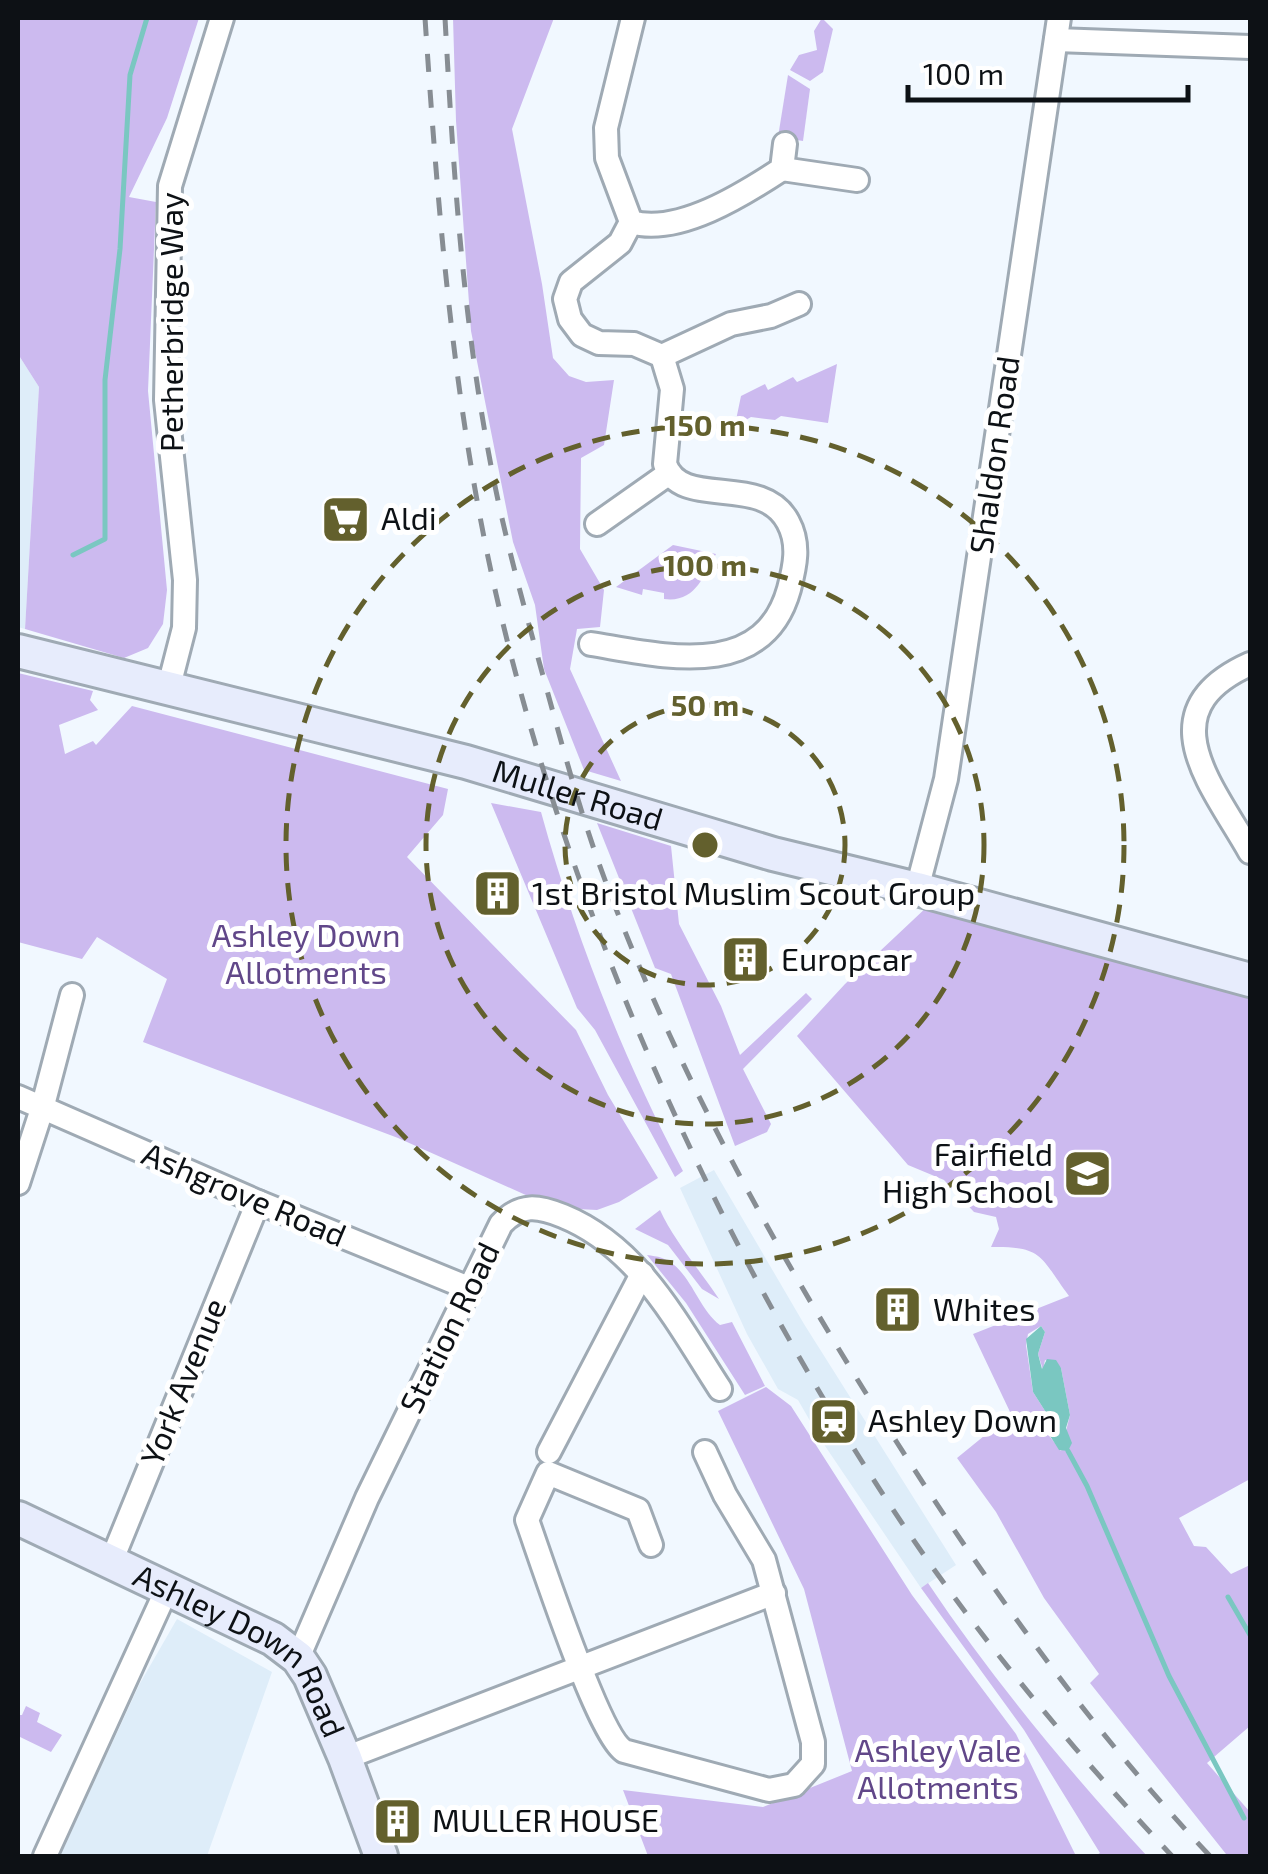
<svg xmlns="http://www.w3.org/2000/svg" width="1268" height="1874" viewBox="0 0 1268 1874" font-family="'Exo 2',sans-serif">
<rect width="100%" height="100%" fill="#f1f8ff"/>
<!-- built -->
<g fill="#deedf9">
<path d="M18 354 39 387 25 629 18 627Z"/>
<path d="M714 1170 804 1324 956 1565 921 1588 821 1440 798 1400 778 1389 747 1334 680 1188Z"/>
<path d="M177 1619 272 1672 207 1856H60L139 1685Z"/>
</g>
<!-- green -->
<g fill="#ccbaef" fill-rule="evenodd">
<path d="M18 18H199L167 118 129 197 156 202 148 391 167 590 163 624 148 648 124 658 25 629 39 387 18 354Z"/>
<path d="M453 18H554L512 129 542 284 553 358 569 376 586 382 614 380 604 445 581 458 580 549 604 590 600 627 577 629 570 669 621 781 584 770 544 669 535 605 513 542 471 331 456 121Z"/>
<path d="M822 18 833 29 823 72 810 81 790 70 799 55 817 50 814 31Z"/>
<path d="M788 75 810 89 803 141 778 137Z"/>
<path d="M837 364 828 423 781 416 775 420 751 417 744 421 736 420 741 396 765 384 768 390 793 377 797 382Z"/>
<path d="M673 545 716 554C703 577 695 603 664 599V593L643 589 642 595 616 587Z"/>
<path d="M18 673 93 691 90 700 98 710 59 725 65 754 93 741 96 745 132 706 448 789 443 815 407 857 576 1030 608 1095 658 1178 619 1202 597 1210 578 1209 528 1196 398 1138 143 1042 167 979 97 937 82 959 18 942Z"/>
<path d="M491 803 541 812C575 935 623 1059 683 1171L675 1177 595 1030 577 1008Z"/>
<path d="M597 823 671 846 679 924 721 1006 740 1055 806 993 812 999 743 1069 771 1124 767 1132 735 1146 671 974 655 968Z"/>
<path d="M929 905 1250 996V1479L1179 1518 1194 1546 1206 1547 1231 1574 1250 1565V1726L1207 1763 1250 1812V1856H1229L1226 1854 1090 1683 1099 1674 1044 1598 996 1512 957 1458 1011 1414 973 1334 1069 1296C1040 1257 1044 1246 991 1247L999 1229 996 1217 974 1212 944 1180 908 1165 797 1036 845 984ZM1041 1326 1045 1332 1038 1354 1043 1370 1045 1360 1061 1368 1070 1415 1061 1451 1047 1433V1414L1033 1392 1026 1345 1028 1334Z"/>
<path d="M660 1210C673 1239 701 1272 719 1299L702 1289 668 1245 635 1229Z"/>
<path d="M647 1255C652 1256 657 1256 662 1258 690 1268 697 1308 720 1325L732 1322 765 1386 745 1395 686 1303Z"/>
<path d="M766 1387 791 1406 912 1595 1016 1734 1076 1856H648L623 1790 763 1807 852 1771 804 1589 718 1411Z"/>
<path d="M928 1583C993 1680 1068 1770 1147 1856H1095L1100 1853 1024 1730 921 1588Z"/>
<path d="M26 1706 40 1713 37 1722 62 1735 51 1752 18 1736V1715H22Z"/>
</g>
<!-- water -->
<path fill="#7ac7c1" d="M1041 1326 1045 1332 1038 1354 1042 1369 1047 1359 1056 1360 1061 1368 1070 1415 1066 1428 1072 1443 1068 1451 1059 1450 1045 1428 1047 1414 1033 1392 1026 1339Z"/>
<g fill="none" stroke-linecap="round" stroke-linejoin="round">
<!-- stream -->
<g stroke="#7ac7c1" stroke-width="5">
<path d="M73 555 105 539V380L120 249 130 75 147 18"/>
<path d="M1068 1451 1087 1486 1169 1676 1244 1818"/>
<path d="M1228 1597 1250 1635"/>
</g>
<defs>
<g id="street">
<path d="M633 18 606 128 607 158 631 222C678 236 744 194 782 169L785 144"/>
<path d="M1056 40 1250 47"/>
<path d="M782 169 857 180"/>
<path d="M662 356 731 324 771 316 799 304"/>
<path d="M597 524 668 474"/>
<path d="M591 644C660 655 763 683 789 589 795 566 800 544 788 522 762 472 681 511 665 464L672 389 662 356 634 344 599 343 582 335 570 319 565 299 571 282 620 243 631 222"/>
<path d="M1250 664C1145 711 1213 786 1250 852"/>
<path d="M168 690 184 628 185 580 166 400 170 186 222 18"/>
<path d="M917 889 946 779 1059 18"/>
<path d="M18 1097 258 1202 471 1289"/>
<path d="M18 1183 42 1109 72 995"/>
<path d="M549 1452 642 1274"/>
<path d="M651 1545 638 1510 548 1473 527 1520C541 1559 598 1735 624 1751L769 1790 794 1785 813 1764V1742L764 1560 725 1495 705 1452"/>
<path d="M111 1562 258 1202"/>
<path d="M298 1658 367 1498 501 1224C521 1203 538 1206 563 1216 639 1247 677 1323 720 1389"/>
<path d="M345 1758 774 1593"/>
<path d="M45 1856 167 1589"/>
</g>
<g id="secondary">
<path id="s1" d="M18 651 466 762 773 854 917 889 1250 980"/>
<path id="s2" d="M18 1518 273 1639 298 1658 310 1676 345 1758 381 1856"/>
</g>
</defs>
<!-- street casing -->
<use href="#street" stroke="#9faab4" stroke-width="28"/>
<!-- secondary casing -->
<use href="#secondary" stroke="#9faab4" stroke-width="38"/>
<!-- street -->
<use href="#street" stroke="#fff" stroke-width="22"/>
<!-- secondary -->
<use href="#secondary" stroke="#e7ecfc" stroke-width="32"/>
<!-- rail -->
<g stroke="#878d93" stroke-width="5" stroke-dasharray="18 18" stroke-linecap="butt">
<path d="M425 18C438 211 453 404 496 594 571 921 721 1255 908 1532 987 1648 1077 1754 1172 1856"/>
<path d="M445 18C453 164 462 310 489 455 501 522 519 588 537 654 559 733 579 812 608 888 682 1084 784 1265 896 1441 989 1587 1091 1730 1210 1856"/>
</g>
</g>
<!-- distance rings -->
<g fill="none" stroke="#63602d" stroke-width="5" stroke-dasharray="18 12">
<circle cx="705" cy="845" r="140"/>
<circle cx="705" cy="845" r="279"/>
<circle cx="705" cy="845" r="419"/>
</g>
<!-- icons -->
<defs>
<symbol id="supermarket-square" viewBox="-11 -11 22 22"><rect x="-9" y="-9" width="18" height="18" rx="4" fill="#63602d" stroke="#fff"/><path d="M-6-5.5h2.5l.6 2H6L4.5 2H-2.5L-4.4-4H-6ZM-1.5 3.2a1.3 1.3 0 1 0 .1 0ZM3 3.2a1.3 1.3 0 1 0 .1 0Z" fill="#fff"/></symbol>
<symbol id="building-square" viewBox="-11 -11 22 22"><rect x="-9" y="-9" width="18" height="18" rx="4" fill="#63602d" stroke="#fff"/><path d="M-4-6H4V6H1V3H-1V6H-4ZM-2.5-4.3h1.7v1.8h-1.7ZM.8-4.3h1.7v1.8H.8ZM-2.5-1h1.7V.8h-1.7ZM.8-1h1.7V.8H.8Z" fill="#fff"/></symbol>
<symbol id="school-square" viewBox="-11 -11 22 22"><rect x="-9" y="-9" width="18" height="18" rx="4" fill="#63602d" stroke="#fff"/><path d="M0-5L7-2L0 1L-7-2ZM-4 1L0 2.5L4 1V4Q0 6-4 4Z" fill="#fff"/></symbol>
<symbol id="station-square" viewBox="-11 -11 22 22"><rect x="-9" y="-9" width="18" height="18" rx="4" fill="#63602d" stroke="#fff"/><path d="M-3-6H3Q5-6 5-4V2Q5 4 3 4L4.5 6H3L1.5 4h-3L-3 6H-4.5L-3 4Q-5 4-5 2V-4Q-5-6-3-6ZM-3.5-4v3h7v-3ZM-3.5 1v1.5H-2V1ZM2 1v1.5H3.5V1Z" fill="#fff"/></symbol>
</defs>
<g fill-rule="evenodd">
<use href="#supermarket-square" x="318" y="492" width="55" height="55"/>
<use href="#building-square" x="470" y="866" width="55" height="55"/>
<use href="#building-square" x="718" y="932" width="55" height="55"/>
<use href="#school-square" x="1060" y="1146" width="55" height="55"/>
<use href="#building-square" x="870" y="1282" width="55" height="55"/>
<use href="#station-square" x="806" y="1394" width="55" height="55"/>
<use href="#building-square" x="370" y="1794" width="55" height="55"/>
</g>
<g text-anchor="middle" stroke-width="10" stroke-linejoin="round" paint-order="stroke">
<!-- street labels -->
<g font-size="32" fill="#0d1115" stroke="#fff">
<text transform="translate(172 322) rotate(-90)" y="11">Petherbridge Way</text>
<text transform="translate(995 455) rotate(-82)" y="11">Shaldon Road</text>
<text dy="11" stroke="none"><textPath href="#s1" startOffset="578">Muller Road</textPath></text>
<text transform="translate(244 1195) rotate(23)" y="11">Ashgrove Road</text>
<text transform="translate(450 1328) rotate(-64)" y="11">Station Road</text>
<text transform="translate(184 1382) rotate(-68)" y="11">York Avenue</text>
<text dy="11" stroke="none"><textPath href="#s2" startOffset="265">Ashley Down Road</textPath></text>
</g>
<!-- poi labels -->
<g font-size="32" fill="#0d1115" stroke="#fff" text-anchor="start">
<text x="381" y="530">Aldi</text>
<text x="532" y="905">1st Bristol Muslim Scout Group</text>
<text x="781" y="971">Europcar</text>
<text x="1053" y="1166" text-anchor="end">Fairfield<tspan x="1053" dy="37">High School</tspan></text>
<text x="933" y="1321">Whites</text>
<text x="868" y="1432">Ashley Down</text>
<text x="432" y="1832">MULLER HOUSE</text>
</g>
<!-- park labels -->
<g font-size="32" fill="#614789" stroke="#fff">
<text x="306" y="947">Ashley Down<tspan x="306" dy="37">Allotments</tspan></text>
<text x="938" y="1762">Ashley Vale<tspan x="938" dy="37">Allotments</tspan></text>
</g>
</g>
<circle cx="705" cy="845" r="15" fill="#63602d" stroke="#fff" stroke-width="5"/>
<g font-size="30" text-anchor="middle" font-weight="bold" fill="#63602d" stroke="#fff" stroke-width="10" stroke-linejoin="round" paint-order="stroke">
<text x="705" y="436">150 m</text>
<text x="705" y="576">100 m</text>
<text x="705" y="716">50 m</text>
</g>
<!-- border -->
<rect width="1268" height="1874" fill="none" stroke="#0d1115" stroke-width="40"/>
<!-- scale -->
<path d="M908 85v15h280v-15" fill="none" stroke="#0d1115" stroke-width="5"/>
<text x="923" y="85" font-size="30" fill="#0d1115" stroke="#ffffff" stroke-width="8" paint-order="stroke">100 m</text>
</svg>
